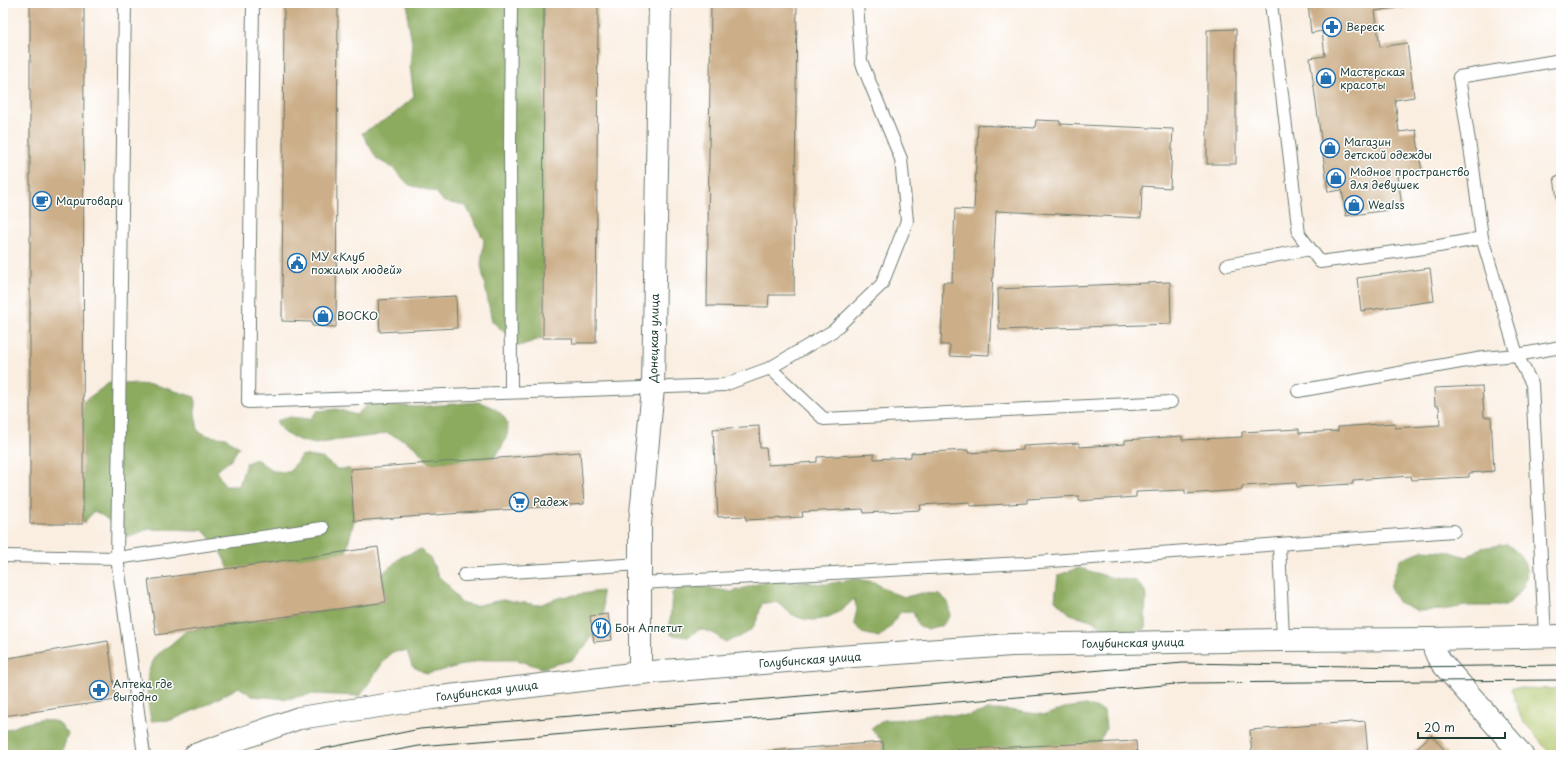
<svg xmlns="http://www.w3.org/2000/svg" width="1564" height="758" viewBox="0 0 1564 758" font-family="'Playpen Sans',sans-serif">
<rect width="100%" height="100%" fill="#fff"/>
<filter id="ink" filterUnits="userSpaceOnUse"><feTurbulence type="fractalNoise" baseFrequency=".025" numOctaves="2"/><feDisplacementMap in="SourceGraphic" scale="8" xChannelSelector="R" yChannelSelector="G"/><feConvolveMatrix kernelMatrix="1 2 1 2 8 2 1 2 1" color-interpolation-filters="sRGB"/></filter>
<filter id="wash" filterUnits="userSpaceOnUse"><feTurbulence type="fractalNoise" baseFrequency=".012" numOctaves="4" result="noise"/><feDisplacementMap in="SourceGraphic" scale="16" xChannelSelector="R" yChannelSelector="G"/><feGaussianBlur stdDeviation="0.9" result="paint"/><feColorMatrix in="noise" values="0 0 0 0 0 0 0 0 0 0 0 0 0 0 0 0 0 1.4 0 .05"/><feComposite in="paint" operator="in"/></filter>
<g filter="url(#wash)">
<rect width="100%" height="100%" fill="#faeee1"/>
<!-- green -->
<path fill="#b0c66b" stroke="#688250" d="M1511 688 1561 689V755H1551L1521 718Z"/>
<!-- forest -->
<g fill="#8cab5f" stroke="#56744a">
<path d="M408 3H544L543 338 519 346 492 321 481 265 484 240 466 206 444 202 436 192 409 185 393 168 377 159 362 133 393 115 414 97 410 66 412 43 408 21Z"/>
<path d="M109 383 155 385 195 397V413L198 431 209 436 226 438 239 447 231 460 216 471 225 486H239L246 463 256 459 273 471 290 472 301 455 322 458 337 469H350L354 521 346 552 229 569 219 549 203 530 148 529 129 537 103 516 94 511 83 524V402Z"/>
<path d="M478 402C513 412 516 432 493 459L429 463 416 448 404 440 387 433 373 436 332 441 316 444 301 441 283 432 276 421 290 417 310 419 317 411 337 409 356 415 369 403 415 407Z"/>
<path d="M1507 544C1512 548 1520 554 1523 560 1533 581 1520 593 1506 606H1466L1442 610 1418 611 1398 602 1390 587 1400 559 1424 550 1451 552 1467 557 1481 548Z"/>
<path d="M421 549 430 558 439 577 447 584 461 603 474 606 502 600 539 605 561 597 602 591 604 614 588 643 572 660 542 668 517 660H483L427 674 412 666 407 651 392 652 384 661 360 696 312 694 286 699 252 696 239 687 206 705 172 720 151 721 147 698 148 672 157 654 170 645 186 631 386 602 382 574 401 557Z"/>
<path d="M1079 568 1113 578 1136 581 1146 592 1145 629 1130 633 1104 629 1091 620 1070 614 1055 600 1058 575Z"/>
<path d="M855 579 874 582 890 592 905 597 922 593 940 594 948 602 950 616 942 626 928 630 918 625 913 612 901 611 891 626 879 637 862 633 854 623 857 609 854 599C836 617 814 628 790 613 786 610 782 605 778 603 774 602 767 603 762 603 754 632 753 632 725 642L713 633 700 629 688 637 671 635 670 623 672 593 680 588 698 586 732 592 770 580 826 584Z"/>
<path d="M1086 705 1104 711 1106 729 1099 743 948 755H884L883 742 871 729 884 720 909 719 933 714 968 716 988 710H1009L1046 715 1064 708Z"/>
<path d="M42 719 58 722 68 734 61 755H3V731L22 724Z"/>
</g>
<g id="blocks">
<!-- building -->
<g fill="#ccaf89">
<path d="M30 3H84L83 524H30Z"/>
<path d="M284 3H338L336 327 312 326V322L282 321Z"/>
<path d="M544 3H598L596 343H572L573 338H543Z"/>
<path d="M711 3H797L794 295H769L768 307 707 306Z"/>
<path d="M1308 3H1427L1375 11 1380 47 1407 43 1414 97 1395 100 1399 132 1416 130 1422 173 1398 176 1402 208 1346 216 1342 190 1328 192 1310 58 1325 56 1322 31 1311 33Z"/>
<path d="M1236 29V164H1207V30Z"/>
<path d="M1036 120 1060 121V124L1173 129 1170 188 1142 186 1141 218 996 211 989 355 970 354V357L950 356V345H941L943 282H952L955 209 974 210 978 125 1035 128Z"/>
<path d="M1561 176V222H1560L1554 177Z"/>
<path d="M1430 268 1434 301 1361 311 1357 278Z"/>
<path d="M1170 282 1171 324 999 330 998 289Z"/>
<path d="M456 296 457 328 380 332 378 300Z"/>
<path d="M1482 386 1484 417H1491L1494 471 1469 473V477L1412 480 1411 476 1353 480V484L1297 487 1296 483 1242 486V490L1185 494V490L1136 492V497L1079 501V496L1027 499V503L970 506V502L920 505 921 510 864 513 863 509 802 512 803 517 746 520V516L718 517 713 429 759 426 760 448H766L768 465 817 462V457L874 454V459L911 457V453L968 450V453L1023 450V446L1079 443 1080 447 1125 444V440L1182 436V440L1242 437V432L1299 429V433L1338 431V427L1395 423V428L1440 425 1439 406H1435L1434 388Z"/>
<path d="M580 452 584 504 354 521 350 469Z"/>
<path d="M378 547 386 602 156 635 148 580Z"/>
<path d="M608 614 612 640 594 642 590 616Z"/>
<path d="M108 641 116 700 3 716V659Z"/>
<path d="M1365 721 1368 755H1252L1250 730Z"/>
<path d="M1431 735 1449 755H1409Z"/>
<path d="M1136 741 1137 755H948V750Z"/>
<path d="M883 742 884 755H755V752Z"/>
</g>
</g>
</g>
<g filter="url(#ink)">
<use href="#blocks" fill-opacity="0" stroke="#6c7b71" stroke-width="1"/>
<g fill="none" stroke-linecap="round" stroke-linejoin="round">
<defs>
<g id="lane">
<path d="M125 3 117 558 144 755"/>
<path d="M253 3 248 402 724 385 770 368 824 419 1171 402"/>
<path d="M1271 3 1299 234 1320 262 1439 246 1482 238 1517 355 1532 384 1545 636"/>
<path d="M1482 238 1473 167 1459 77 1561 60"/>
<path d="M1227 265 1310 249"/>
<path d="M770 368 833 331 882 284 907 221 901 159 861 61 857 3"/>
<path d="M1298 391 1483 358 1517 355 1561 347"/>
<path d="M511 392 510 145 511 3"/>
<path d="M1279 544 1283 640"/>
<path d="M3 556 117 558 323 528"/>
<path d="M464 575 641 564"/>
<path d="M640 583 1025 563 1454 531"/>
</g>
<path id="street" d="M640 673V524L653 388 660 3"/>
<g id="secondary">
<path d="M1433 639C1433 648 1436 655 1441 662L1522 755"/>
<path d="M195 755 299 718 432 698 640 673 810 659 1012 645 1283 640 1433 639 1561 636"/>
</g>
</defs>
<!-- lane casing -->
<use href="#lane" stroke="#6c7b71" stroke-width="14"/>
<!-- street casing -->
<use href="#street" stroke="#6c7b71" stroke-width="24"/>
<!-- secondary casing -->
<use href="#secondary" stroke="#6c7b71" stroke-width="24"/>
<!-- lane -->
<use href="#lane" stroke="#fff" stroke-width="12"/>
<!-- street -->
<use href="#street" stroke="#fff" stroke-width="22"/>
<!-- secondary -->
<use href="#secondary" stroke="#fff" stroke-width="22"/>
<!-- tram -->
<g stroke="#1f3d34" stroke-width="1">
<path d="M292 755 420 729 1183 663 1406 667 1561 665"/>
<path d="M371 755 419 746 1189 683 1561 680"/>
</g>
</g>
</g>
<!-- icons -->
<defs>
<symbol id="pharmacy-ring" viewBox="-11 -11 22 22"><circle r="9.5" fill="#fff" stroke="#1f6fb2" stroke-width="1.5"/><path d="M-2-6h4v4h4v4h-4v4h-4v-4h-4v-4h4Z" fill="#1f6fb2"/></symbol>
<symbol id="shop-ring" viewBox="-11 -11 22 22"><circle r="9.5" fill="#fff" stroke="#1f6fb2" stroke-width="1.5"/><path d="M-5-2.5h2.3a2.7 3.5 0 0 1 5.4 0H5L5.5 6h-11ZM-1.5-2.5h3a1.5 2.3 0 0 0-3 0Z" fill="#1f6fb2"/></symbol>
<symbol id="cafe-ring" viewBox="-11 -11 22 22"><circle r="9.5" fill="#fff" stroke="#1f6fb2" stroke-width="1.5"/><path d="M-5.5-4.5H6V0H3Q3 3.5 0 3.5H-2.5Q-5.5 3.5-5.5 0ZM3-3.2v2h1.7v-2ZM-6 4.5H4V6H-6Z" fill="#1f6fb2"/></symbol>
<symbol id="civic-ring" viewBox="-11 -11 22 22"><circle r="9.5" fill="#fff" stroke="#1f6fb2" stroke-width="1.5"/><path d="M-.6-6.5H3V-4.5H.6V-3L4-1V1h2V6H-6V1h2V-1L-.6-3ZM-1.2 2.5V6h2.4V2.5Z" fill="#1f6fb2"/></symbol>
<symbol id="supermarket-ring" viewBox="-11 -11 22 22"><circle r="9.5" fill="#fff" stroke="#1f6fb2" stroke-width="1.5"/><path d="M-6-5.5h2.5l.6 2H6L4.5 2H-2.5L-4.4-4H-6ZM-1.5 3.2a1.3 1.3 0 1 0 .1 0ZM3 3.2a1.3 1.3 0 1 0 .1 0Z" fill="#1f6fb2"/></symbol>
<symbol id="restaurant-ring" viewBox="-11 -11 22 22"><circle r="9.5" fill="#fff" stroke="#1f6fb2" stroke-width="1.5"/><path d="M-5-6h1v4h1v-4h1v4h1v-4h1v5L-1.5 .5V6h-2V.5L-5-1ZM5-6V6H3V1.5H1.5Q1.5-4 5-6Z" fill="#1f6fb2"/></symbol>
</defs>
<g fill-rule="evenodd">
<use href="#pharmacy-ring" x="1321" y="16" width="22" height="22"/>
<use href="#shop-ring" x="1315" y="67" width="22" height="22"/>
<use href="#shop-ring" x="1319" y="137" width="22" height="22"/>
<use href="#shop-ring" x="1325" y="167" width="22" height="22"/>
<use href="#cafe-ring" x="31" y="190" width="22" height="22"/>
<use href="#shop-ring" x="1343" y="194" width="22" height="22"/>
<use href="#civic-ring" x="286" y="252" width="22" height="22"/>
<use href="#shop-ring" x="312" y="305" width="22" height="22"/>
<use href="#supermarket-ring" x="508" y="491" width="22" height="22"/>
<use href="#restaurant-ring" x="590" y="617" width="22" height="22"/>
<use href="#pharmacy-ring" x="88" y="679" width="22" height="22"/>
</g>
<g text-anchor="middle" stroke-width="3" stroke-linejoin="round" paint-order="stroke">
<!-- poi labels -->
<g font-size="11" fill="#1f3d34" stroke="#fff" text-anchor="start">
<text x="1346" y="31">Вереск</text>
<text x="1340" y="76">Мастерская<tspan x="1340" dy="13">красоты</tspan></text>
<text x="1344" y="146">Магазин<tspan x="1344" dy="13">детской одежды</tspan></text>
<text x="1350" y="176">Модное пространство<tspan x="1350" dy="13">для девушек</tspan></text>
<text x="56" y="205">Маритовари</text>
<text x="1368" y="209">Wealss</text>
<text x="311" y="261">МУ «Клуб<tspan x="311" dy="13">пожилых людей»</tspan></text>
<text x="337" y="320">ВОСКО</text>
<text x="533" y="506">Радеж</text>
<text x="615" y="632">Бон Аппетит</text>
<text x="113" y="688">Аптека где<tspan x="113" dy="13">выгодно</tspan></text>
</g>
<!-- street labels -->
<g font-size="11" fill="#1f3d34" stroke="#fff">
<text transform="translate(654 338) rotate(-89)" y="4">Донецкая улица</text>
<text transform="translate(1133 643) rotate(-1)" y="4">Голубинская улица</text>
<text transform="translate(810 660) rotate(-4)" y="4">Голубинская улица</text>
<text transform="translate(487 691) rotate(-7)" y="4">Голубинская улица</text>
</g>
</g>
<!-- margin -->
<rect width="1564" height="758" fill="none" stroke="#fff" stroke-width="16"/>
<!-- scale -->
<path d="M1418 732v6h87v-6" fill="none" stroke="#1f3d34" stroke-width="2"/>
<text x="1424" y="732" font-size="12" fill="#1f3d34" stroke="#ffffff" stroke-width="3" paint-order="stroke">20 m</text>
</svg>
